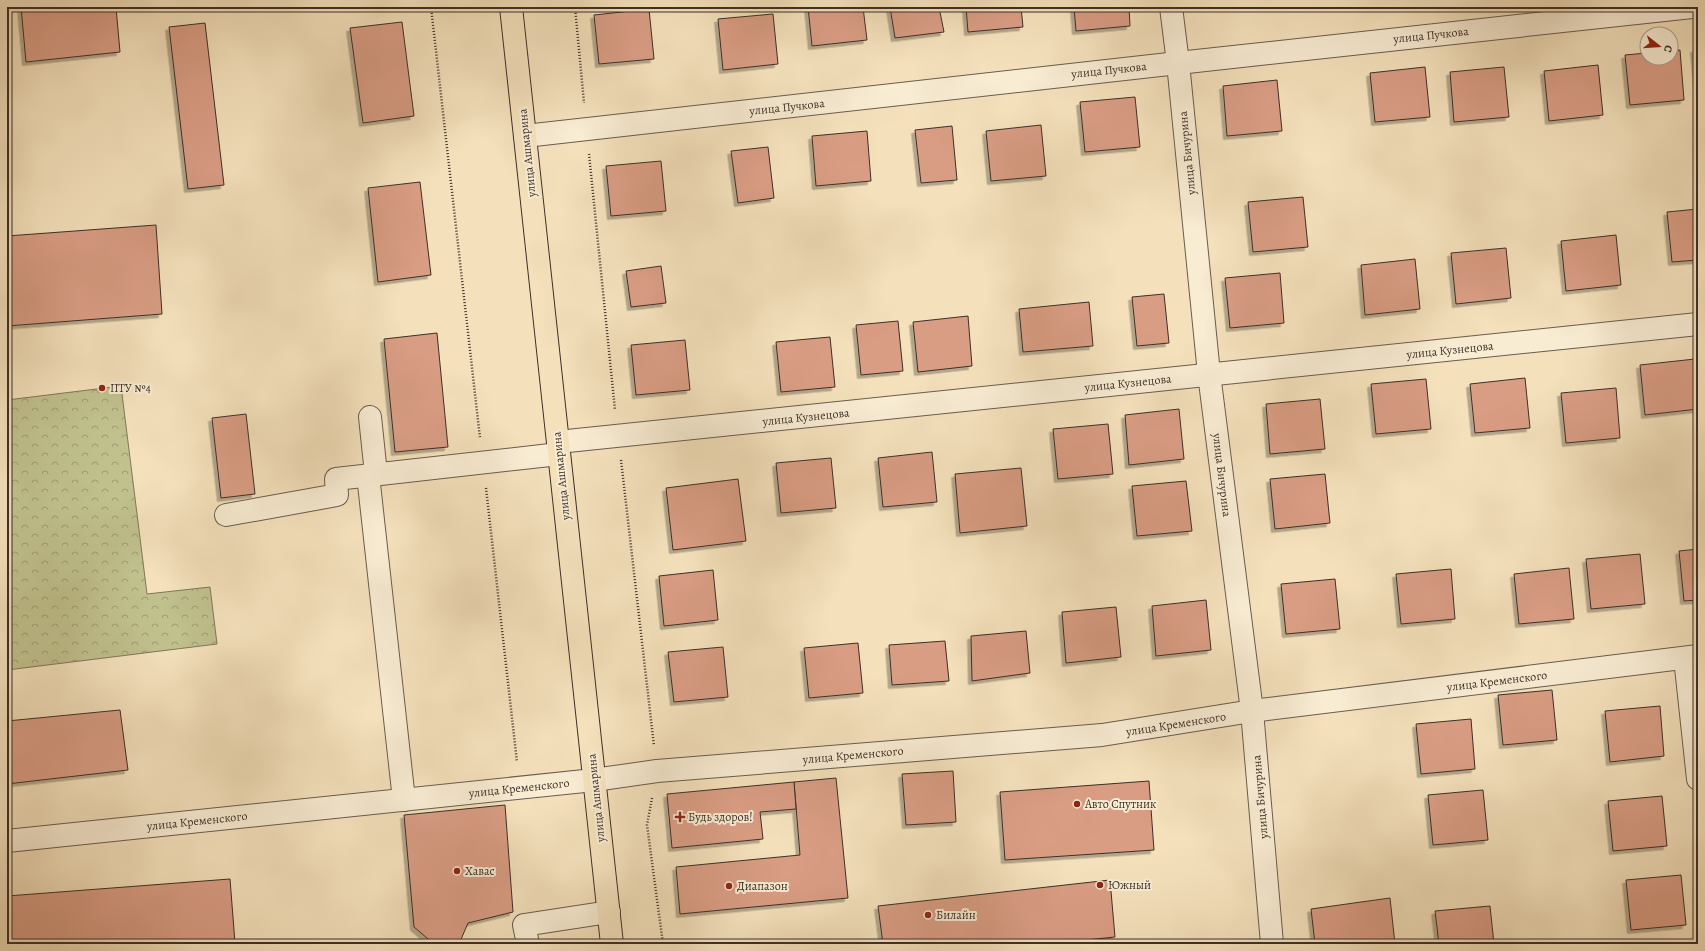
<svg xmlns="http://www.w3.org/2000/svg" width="1705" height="951" viewBox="0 0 1705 951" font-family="Alegreya,serif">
<defs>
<pattern id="forest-crowns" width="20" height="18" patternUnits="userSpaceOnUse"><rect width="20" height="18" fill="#c0c18d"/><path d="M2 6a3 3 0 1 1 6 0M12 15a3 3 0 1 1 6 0" fill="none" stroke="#9d9d73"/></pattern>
<filter id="shadow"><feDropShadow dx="-3.5" dy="3.5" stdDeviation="0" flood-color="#0004"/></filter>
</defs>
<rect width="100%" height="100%" fill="#f4e1bc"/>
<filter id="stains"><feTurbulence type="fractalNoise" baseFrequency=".005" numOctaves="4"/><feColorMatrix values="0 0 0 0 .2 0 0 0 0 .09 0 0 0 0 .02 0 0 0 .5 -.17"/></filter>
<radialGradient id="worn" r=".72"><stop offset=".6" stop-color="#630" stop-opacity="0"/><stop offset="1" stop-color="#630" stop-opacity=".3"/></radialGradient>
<!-- forest -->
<path fill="url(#forest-crowns)" stroke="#7e785a" d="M121 386 147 594 210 587 217 644 7 670V400Z"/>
<!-- building -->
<g fill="#d99d84" stroke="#3c2f28" filter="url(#shadow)">
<path d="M21 7H116L120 52 26 62Z"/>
<path d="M808 7H863L867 40 812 46Z"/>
<path d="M890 7H939L944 32 895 38Z"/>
<path d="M966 7H1021L1023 27 968 32Z"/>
<path d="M1074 7H1129L1130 26 1076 31Z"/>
<path d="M649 9 654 59 599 64 594 15Z"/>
<path d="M773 14 778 64 723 70 718 19Z"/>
<path d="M402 22 414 116 363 123 350 28Z"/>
<path d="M205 23 224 185 188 189 169 27Z"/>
<path d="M1694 49H1698V92Z"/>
<path d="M1680 50 1684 100 1630 105 1625 55 1647 53V58H1671V51Z"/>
<path d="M1598 65 1603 115 1549 121 1544 71Z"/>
<path d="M1425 67 1430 117 1375 122 1370 73Z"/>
<path d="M1504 67 1509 117 1454 122 1450 72Z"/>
<path d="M1277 80 1282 131 1227 136 1223 86Z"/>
<path d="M1135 97 1140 147 1085 152 1080 102Z"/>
<path d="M1041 125 1046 176 991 181 986 131Z"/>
<path d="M952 126 957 180 921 183 915 130Z"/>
<path d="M867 131 871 181 816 186 812 136Z"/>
<path d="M768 147 774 198 738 203 731 151Z"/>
<path d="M661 161 666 211 611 216 606 166Z"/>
<path d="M420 182 431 275 378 282 368 188Z"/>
<path d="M1303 197 1308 247 1253 252 1248 202Z"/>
<path d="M1698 209V260L1672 262 1667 212Z"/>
<path d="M156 225 162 314 7 326V236Z"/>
<path d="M1616 235 1621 285 1566 291 1561 241Z"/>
<path d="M1506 248 1511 298 1456 304 1451 253Z"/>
<path d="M1415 259 1420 309 1365 315 1361 265Z"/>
<path d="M661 266 666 303 631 307 626 271Z"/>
<path d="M1280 273 1284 323 1230 328 1225 278Z"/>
<path d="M1164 294 1169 343 1137 346 1132 297Z"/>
<path d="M1089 302 1093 346 1023 352 1019 309Z"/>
<path d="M968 316 972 366 918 372 913 322Z"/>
<path d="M898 321 903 371 861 375 856 325Z"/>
<path d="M437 333 448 447 395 452 384 339Z"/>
<path d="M830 337 835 387 781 392 776 342Z"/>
<path d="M685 340 690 390 636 395 631 345Z"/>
<path d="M1695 359 1698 409 1645 415 1640 365Z"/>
<path d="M1525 378 1530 428 1475 433 1470 384Z"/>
<path d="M1426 379 1431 429 1376 434 1371 384Z"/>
<path d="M1616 388 1620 438 1566 443 1561 393Z"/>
<path d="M1320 399 1325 449 1270 454 1266 404Z"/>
<path d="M1179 409 1184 459 1129 465 1125 415Z"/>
<path d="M246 414 255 494 221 498 212 418Z"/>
<path d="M1108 424 1113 474 1058 479 1053 429Z"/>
<path d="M932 452 937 502 883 507 878 458Z"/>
<path d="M831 458 836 508 781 513 776 463Z"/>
<path d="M1021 468 1027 526 960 533 955 474Z"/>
<path d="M1325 474 1330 523 1275 529 1270 479Z"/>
<path d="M738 479 746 541 673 550 666 488Z"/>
<path d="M1186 481 1192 531 1137 536 1132 486Z"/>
<path d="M1698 549V600L1684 601 1679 551Z"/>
<path d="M1640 554 1645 604 1591 609 1586 559Z"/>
<path d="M1569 568 1574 619 1519 624 1514 574Z"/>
<path d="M1451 569 1455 619 1401 624 1396 574Z"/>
<path d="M713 570 718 620 664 626 659 576Z"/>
<path d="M1335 579 1340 629 1286 634 1281 584Z"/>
<path d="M1206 600 1211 650 1156 656 1152 606Z"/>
<path d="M1116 607 1121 657 1066 663 1062 612Z"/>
<path d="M1026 631 1030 673 972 681 971 636Z"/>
<path d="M945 641 949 681 892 685 889 645Z"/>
<path d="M858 643 863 693 809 698 804 648Z"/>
<path d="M723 647 728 697 674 702 668 652Z"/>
<path d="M1552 690 1557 740 1503 745 1498 695Z"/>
<path d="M1660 706 1664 756 1610 762 1605 711Z"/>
<path d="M120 710 128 770 7 784V721Z"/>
<path d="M1471 719 1475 769 1421 774 1416 724Z"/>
<path d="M953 771 956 822 906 825 902 774Z"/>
<path d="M836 778 848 898 680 914 676 867 800 855 794 782Z"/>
<path d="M1149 781 1154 850 1005 860 1000 792Z"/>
<path d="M794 782 796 809 760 812 763 839 672 848 667 794Z"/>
<path d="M1483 790 1488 840 1433 845 1428 795Z"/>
<path d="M1662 796 1667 846 1613 851 1608 801Z"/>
<path d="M505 805 513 912 468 923 459 944H434L414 927 404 815Z"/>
<path d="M1681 875 1686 925 1631 930 1626 880Z"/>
<path d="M230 879 235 943 217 944H7V896Z"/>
<path d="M1110 880 1115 937 1047 944H883L878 906Z"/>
<path d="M1390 898 1395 944H1315L1311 909Z"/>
<path d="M1490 906 1494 944H1439L1435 911Z"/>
</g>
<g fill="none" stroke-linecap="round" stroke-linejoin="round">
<defs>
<g id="minor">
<path d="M1171 7 1178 63 1209 374 1252 711 1272 944"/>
<path d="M525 136 1178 63 1692 7"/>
<path d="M370 417 376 474"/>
<path d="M558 442 1698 324"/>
<path d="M368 475 404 800"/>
<path d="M226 515 337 495 336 479 559 454"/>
<path d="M1685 658 1698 779"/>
<path d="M7 841 594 780 657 771 1102 735 1252 711 1698 656"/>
<path d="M528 944 524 925 609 912"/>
</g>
<path id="major" d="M511 7 612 944"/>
</defs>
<!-- minor casing -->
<use href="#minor" stroke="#6a5c4d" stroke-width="24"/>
<!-- major casing -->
<use href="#major" stroke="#3c2f28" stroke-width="24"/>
<!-- path -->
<g stroke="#3c2f28" stroke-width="2.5" stroke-dasharray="1 2" stroke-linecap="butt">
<path d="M431 7 480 438"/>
<path d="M575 7 584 103"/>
<path d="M589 154 615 410"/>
<path d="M621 460 654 746"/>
<path d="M486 488 517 762"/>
<path d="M652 798 647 825 663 944"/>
</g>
<!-- minor -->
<use href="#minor" stroke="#f8ecd3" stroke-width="22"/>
<!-- major -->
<use href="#major" stroke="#f4e1bc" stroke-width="22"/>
</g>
<!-- markers -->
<g fill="#8f2418" stroke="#f8ecd3" stroke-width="1.5">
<circle cx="102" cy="388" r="4"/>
<circle cx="1077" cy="804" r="4"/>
<path d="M678 811h4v4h4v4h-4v4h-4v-4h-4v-4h4z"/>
<circle cx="457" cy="871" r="4"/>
<circle cx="1100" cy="885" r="4"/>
<circle cx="729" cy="886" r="4"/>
<circle cx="928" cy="915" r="4"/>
</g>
<g text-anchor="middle" stroke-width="4" stroke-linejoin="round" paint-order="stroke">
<!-- street labels -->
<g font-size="12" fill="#3c2f28" stroke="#f8ecd3">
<text transform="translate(1431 35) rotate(-6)" y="4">улица Пучкова</text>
<text transform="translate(1109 70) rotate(-6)" y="4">улица Пучкова</text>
<text transform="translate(787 107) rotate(-6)" y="4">улица Пучкова</text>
<text transform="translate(527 153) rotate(-96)" y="4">улица Ашмарина</text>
<text transform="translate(1187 153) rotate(-96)" y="4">улица Бичурина</text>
<text transform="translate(1450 350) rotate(-6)" y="4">улица Кузнецова</text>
<text transform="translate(1128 383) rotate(-6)" y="4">улица Кузнецова</text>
<text transform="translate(806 417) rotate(-6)" y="4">улица Кузнецова</text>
<text transform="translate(1222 475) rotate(83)" y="4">улица Бичурина</text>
<text transform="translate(561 476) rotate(-96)" y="4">улица Ашмарина</text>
<text transform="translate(1497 681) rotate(-7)" y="4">улица Кременского</text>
<text transform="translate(1176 724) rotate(-9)" y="4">улица Кременского</text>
<text transform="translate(853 755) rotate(-5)" y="4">улица Кременского</text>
<text transform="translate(519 788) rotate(-6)" y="4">улица Кременского</text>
<text transform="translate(1260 797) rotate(-95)" y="4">улица Бичурина</text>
<text transform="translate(596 798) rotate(-96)" y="4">улица Ашмарина</text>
<text transform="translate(197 821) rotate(-6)" y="4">улица Кременского</text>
</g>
<!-- poi labels -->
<g font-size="12" fill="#3c2f28" stroke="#f8ecd3" text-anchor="start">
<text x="110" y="392">ПТУ №4</text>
<text x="1085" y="808">Авто Спутник</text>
<text x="688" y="821">Будь здоров!</text>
<text x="465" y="875">Хавас</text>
<text x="1108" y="889">Южный</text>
<text x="737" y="890">Диапазон</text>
<text x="936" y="919">Билайн</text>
</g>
</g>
<!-- margin -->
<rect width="1705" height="951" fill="none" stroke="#f4e1bc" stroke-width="24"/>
<rect x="8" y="8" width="1689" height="935" fill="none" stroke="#3c2f28" stroke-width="2"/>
<rect x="12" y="12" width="1681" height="927" fill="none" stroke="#3c2f28"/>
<!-- north arrow -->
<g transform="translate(1659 46) rotate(107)"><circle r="19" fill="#f8ecd3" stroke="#ada08f"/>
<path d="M0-3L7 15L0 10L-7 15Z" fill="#8f2418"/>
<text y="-6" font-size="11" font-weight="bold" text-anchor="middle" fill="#3c2f28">С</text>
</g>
<rect width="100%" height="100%" filter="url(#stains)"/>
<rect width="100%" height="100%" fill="url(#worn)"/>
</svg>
